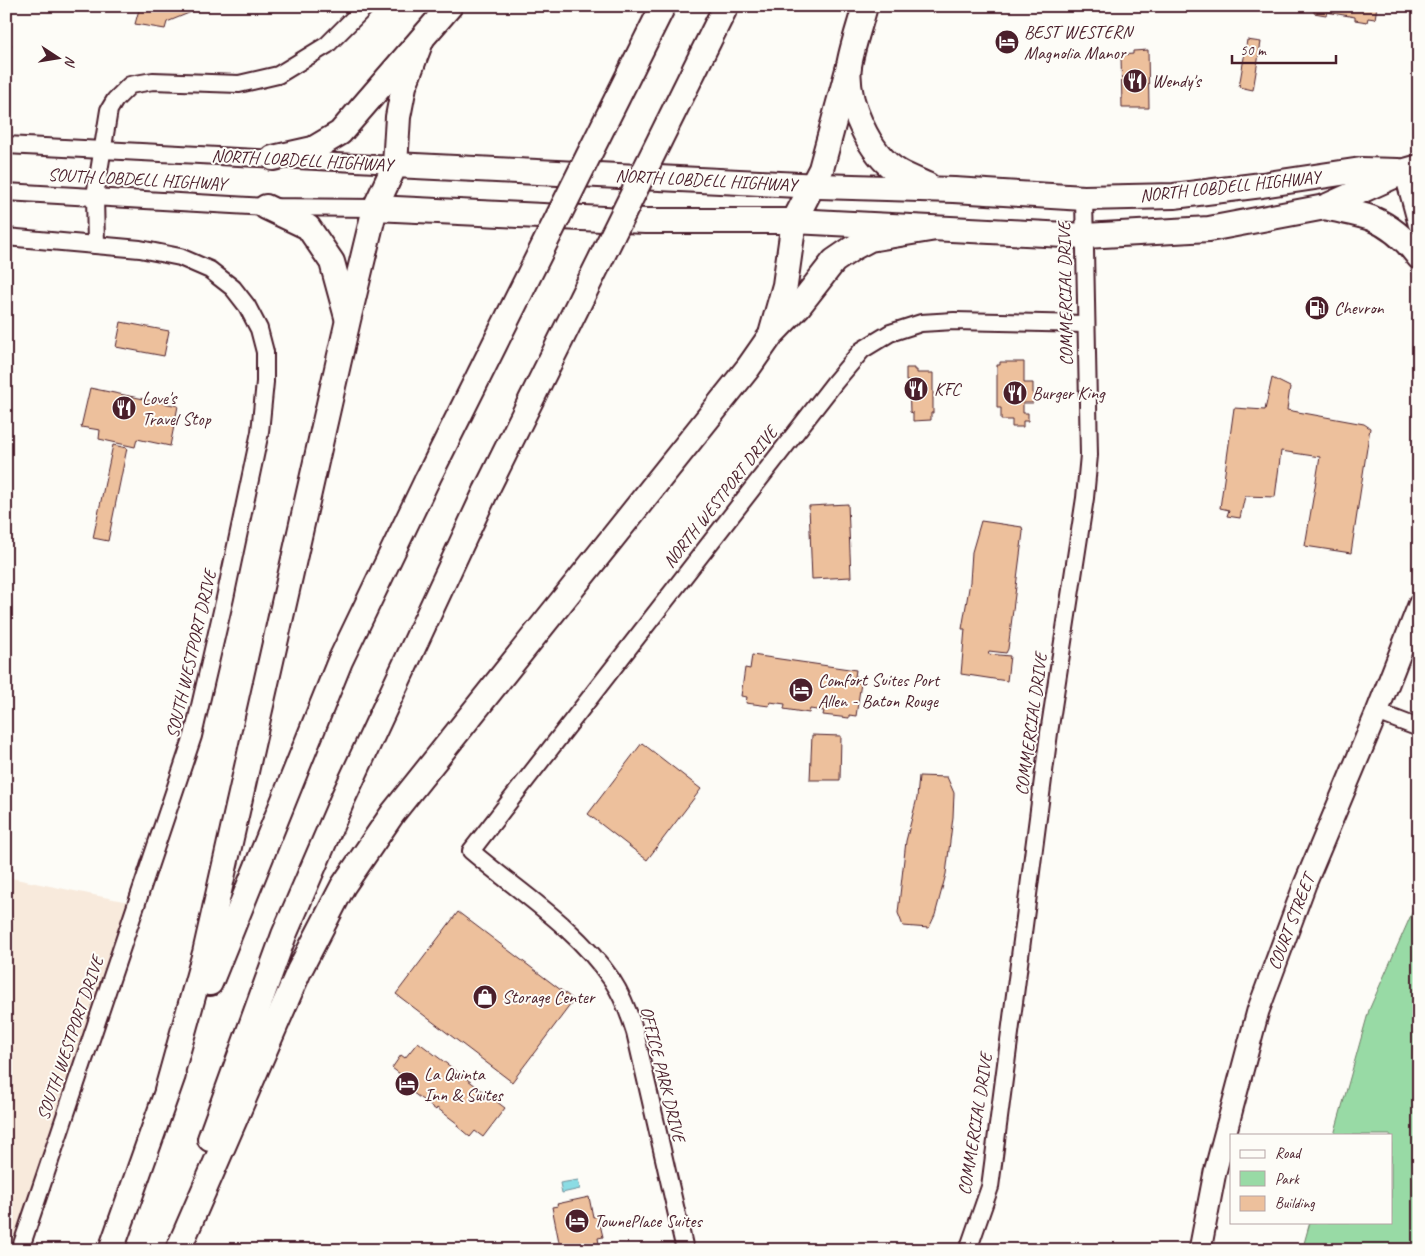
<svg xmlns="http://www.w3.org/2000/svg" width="1425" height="1256" viewBox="0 0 1425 1256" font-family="Caveat,sans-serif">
<rect width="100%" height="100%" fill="#fdfcf7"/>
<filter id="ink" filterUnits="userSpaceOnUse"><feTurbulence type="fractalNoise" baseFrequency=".02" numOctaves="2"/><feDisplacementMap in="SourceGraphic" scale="10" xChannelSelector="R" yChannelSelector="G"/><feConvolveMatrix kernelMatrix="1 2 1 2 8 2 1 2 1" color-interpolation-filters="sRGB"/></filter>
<g filter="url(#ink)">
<!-- built -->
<path fill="#f8eadc" d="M6 877 128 902 11 1250H6Z"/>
<!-- green -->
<path fill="#98daa5" stroke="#717c68" d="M1419 897V1250H1319L1303 1247 1310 1222H1391V1135H1334L1369 1010Z"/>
<!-- water -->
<path fill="#8bdce4" stroke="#71909a" d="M578 1180 580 1189 562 1193 560 1183Z"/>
<!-- building -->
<g fill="#edc09c" stroke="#4a1f2b">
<path d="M140 6H206L167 22 165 29 135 24Z"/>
<path d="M1306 6H1377L1375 19 1368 18 1367 22 1355 20V17L1327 12 1326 15 1314 13V10L1305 9Z"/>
<path d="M6 40 12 45 6 51Z"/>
<path d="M1247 40 1261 42 1253 90 1239 87Z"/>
<path d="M1148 50 1149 108H1122L1121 55 1133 54V51Z"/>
<path d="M121 322 169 331 164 356 116 347Z"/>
<path d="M1000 362H1024V383H1033V403H1023V413H1028V421H1023V427H1012V420H1001V408H997V365H1000Z"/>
<path d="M906 368H914V370H917V373H933V413H931V420L913 421V413L910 412 909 381H906Z"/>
<path d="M1272 378 1290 387 1287 410 1364 424 1370 428 1351 553 1305 546 1320 457 1281 451 1275 497 1245 496 1240 518 1227 516 1229 510 1220 508 1234 408 1265 410Z"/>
<path d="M90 388 178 406 170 446 137 439 135 447 99 439 100 430 81 427Z"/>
<path d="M113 445 127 448 108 541 93 538Z"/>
<path d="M848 504 851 577 812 579 809 506Z"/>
<path d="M981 521 1022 527 1023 532 1008 649 1006 653 989 651 988 654 1010 656 1007 681 961 674 965 629H962L970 582 972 552Z"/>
<path d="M752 655 856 670 854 683H861L856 716 849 715V718L823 715 824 711 810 709 809 713 784 709 785 704 770 702 769 706 746 703 747 697 741 696 745 668 750 669Z"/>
<path d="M812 735 841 736 840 780H810Z"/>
<path d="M642 743 701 789 647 860 588 814Z"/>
<path d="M919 776 947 777 954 793 953 817 946 874 935 915 929 928 903 926 898 913 906 841 917 798Z"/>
<path d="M458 912 574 1000 512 1082 396 994Z"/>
<path d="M418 1042 505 1108 483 1137 475 1131 470 1137 457 1126 458 1124 437 1108 436 1110 396 1080 400 1074 392 1068 401 1055 405 1058Z"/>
<path d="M589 1197 593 1217 598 1216 603 1237 598 1238 600 1250H562L561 1247H560L552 1207 558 1206 557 1204Z"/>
</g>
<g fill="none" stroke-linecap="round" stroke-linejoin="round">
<defs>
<g id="minor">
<path d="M6 145 395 165"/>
<path d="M6 192 266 207 375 208"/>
<path d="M6 237 140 249 180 257 210 270 233 288 247 306 259 329 265 352V382L260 432 225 598 193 736 20 1250"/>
<path d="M96 245 95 196 109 110 115 100 130 85 153 81 239 84 278 75 327 45 366 6"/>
<path d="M1377 712 1419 728"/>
<path d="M685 1250 635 1032C629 1013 622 995 612 980 576 927 519 892 471 851L835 382 862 350 890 333 921 323 954 321 1085 324"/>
<path d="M968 1250 990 1187 1049 733 1085 498 1089 455 1084 198"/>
</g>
<g id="major">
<path d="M1405 171 1419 223"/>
<path d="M1200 1250 1215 1172 1258 1011 1305 884 1377 712 1419 605"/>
</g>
<g id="highway">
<path d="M865 6C860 25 852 47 849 66 845 100 869 155 899 172 908 177 918 181 927 185"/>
<path d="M273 158 313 149 340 133 450 6"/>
<path d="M395 165 819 186 954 190 1084 198 1174 196 1262 185 1361 170 1398 171"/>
<path d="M266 207 308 227 332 262 347 317"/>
<path d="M1325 207C1340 211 1357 213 1371 218 1390 226 1407 241 1419 257"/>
<path d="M375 208 645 221H794L1085 236 1209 229 1325 207 1405 171 1419 167"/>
<path d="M772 331 785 285 794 221 821 169 849 66"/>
<path d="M210 983 340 661 427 480"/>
<path d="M167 1090 205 953 348 320 375 208 395 165 398 117 404 86 421 41"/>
<path d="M210 1139 284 935 344 796 486 491"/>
<path d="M111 1250 173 1075"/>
<path d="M178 1250 299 971 343 886 393 813 748 368 771 335 798 307 834 261 853 248 870 239 930 229"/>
</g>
</defs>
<!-- minor casing -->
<use href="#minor" stroke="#4a1f2b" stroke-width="20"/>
<!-- major casing -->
<use href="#major" stroke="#4a1f2b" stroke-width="25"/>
<!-- highway casing -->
<use href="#highway" stroke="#4a1f2b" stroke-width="28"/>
<!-- minor -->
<use href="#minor" stroke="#fdfcf7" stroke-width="16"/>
<!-- major -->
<use href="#major" stroke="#fdfcf7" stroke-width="21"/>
<!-- highway -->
<use href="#highway" stroke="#fdfcf7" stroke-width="24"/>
<defs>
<g id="highway-bridge">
<path d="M427 480 663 6"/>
<path d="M486 491 726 6"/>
</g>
</defs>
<!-- highway-bridge casing -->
<use href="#highway-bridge" stroke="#4a1f2b" stroke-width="28" stroke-linecap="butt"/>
<!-- highway-bridge -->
<use href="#highway-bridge" stroke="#fdfcf7" stroke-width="24"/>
</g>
</g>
<!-- icons -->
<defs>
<symbol id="hotel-disc" viewBox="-11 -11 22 22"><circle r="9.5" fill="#4a1f2b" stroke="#fdfcf7"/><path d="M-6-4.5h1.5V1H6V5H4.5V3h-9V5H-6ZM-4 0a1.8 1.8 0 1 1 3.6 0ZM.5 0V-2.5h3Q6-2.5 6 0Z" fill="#fff"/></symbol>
<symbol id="restaurant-disc" viewBox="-11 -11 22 22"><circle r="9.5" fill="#4a1f2b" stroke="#fdfcf7"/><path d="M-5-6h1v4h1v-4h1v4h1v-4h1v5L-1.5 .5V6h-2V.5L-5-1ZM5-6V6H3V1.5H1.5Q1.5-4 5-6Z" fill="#fff"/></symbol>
<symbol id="fuel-disc" viewBox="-11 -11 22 22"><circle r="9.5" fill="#4a1f2b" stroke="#fdfcf7"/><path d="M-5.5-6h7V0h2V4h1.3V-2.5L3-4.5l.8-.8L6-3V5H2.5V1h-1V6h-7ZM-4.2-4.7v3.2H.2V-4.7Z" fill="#fff"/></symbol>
<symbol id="shop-disc" viewBox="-11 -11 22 22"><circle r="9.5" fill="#4a1f2b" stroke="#fdfcf7"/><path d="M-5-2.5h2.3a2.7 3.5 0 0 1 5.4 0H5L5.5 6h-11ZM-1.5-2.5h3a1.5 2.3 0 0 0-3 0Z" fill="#fff"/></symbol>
</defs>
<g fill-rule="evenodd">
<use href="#hotel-disc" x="993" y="28" width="28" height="28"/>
<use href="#restaurant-disc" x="1121" y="67" width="28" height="28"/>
<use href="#fuel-disc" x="1303" y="294" width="28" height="28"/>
<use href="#restaurant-disc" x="902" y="375" width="28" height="28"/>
<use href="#restaurant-disc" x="1001" y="379" width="28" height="28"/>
<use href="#restaurant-disc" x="110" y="394" width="28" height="28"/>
<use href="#hotel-disc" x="787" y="676" width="28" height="28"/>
<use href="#shop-disc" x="471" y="983" width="28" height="28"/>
<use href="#hotel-disc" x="393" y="1070" width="28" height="28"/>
<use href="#hotel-disc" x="563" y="1207" width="28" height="28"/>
</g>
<g text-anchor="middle" stroke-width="4" stroke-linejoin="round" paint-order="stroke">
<!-- poi labels -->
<g font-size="18" fill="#4a1f2b" stroke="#fdfcf7" text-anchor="start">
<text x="1024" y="38">BEST WESTERN<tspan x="1024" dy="21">Magnolia Manor</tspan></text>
<text x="1152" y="87">Wendy's</text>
<text x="1334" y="314">Chevron</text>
<text x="934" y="395">KFC</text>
<text x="1032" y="399">Burger King</text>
<text x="142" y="404">Love's<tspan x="142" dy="21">Travel Stop</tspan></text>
<text x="818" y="686">Comfort Suites Port<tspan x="818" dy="21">Allen - Baton Rouge</tspan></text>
<text x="502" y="1003">Storage Center</text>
<text x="424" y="1080">La Quinta<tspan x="424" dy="21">Inn &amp; Suites</tspan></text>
<text x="594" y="1227">TownePlace Suites</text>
</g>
<!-- street labels -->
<g font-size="18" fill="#4a1f2b" stroke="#fdfcf7">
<text transform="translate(302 160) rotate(3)" y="6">NORTH LOBDELL HIGHWAY</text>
<text transform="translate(137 179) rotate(3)" y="6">SOUTH LOBDELL HIGHWAY</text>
<text transform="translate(706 180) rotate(3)" y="6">NORTH LOBDELL HIGHWAY</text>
<text transform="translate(1230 186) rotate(-6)" y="6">NORTH LOBDELL HIGHWAY</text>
<text transform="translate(1065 294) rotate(-91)" y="6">COMMERCIAL DRIVE</text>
<text transform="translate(720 497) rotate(-52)" y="6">NORTH WESTPORT DRIVE</text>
<text transform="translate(191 654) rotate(-77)" y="6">SOUTH WESTPORT DRIVE</text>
<text transform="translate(1031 724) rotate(-82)" y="6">COMMERCIAL DRIVE</text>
<text transform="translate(1291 922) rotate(-69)" y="6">COURT STREET</text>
<text transform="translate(70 1038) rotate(-71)" y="6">SOUTH WESTPORT DRIVE</text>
<text transform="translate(663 1074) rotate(76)" y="6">OFFICE PARK DRIVE</text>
<text transform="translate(975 1124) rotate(-81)" y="6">COMMERCIAL DRIVE</text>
</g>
</g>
<!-- margin -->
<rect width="1425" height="1256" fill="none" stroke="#fdfcf7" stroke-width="25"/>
<rect x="12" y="12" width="1400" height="1231" fill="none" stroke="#4a1f2b" stroke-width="2" filter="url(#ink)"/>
<!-- legend -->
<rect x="1230" y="1134" width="162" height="90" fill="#fdfcf7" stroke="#b5a4a5"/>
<rect x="1240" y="1150" width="25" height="8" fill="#fdfcf7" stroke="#b5a4a5"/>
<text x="1275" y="1158" font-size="15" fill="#4a1f2b">Road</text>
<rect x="1240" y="1171" width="25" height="15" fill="#98daa5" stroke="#b5a4a5"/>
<text x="1275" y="1184" font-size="15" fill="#4a1f2b">Park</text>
<rect x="1240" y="1196" width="25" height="15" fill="#edc09c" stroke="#b5a4a5"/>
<text x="1275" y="1208" font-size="15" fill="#4a1f2b">Building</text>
<!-- north arrow -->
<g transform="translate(58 58) rotate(102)" stroke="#fdfcf7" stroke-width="4" paint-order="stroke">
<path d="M0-4L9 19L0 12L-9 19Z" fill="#4a1f2b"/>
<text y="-8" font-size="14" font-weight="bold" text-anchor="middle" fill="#4a1f2b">N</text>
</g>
<!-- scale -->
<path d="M1232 55v8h104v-8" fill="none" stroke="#4a1f2b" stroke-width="2.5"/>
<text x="1240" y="55" font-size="15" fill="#4a1f2b" stroke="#fdfcf7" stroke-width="4" paint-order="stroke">50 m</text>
</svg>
